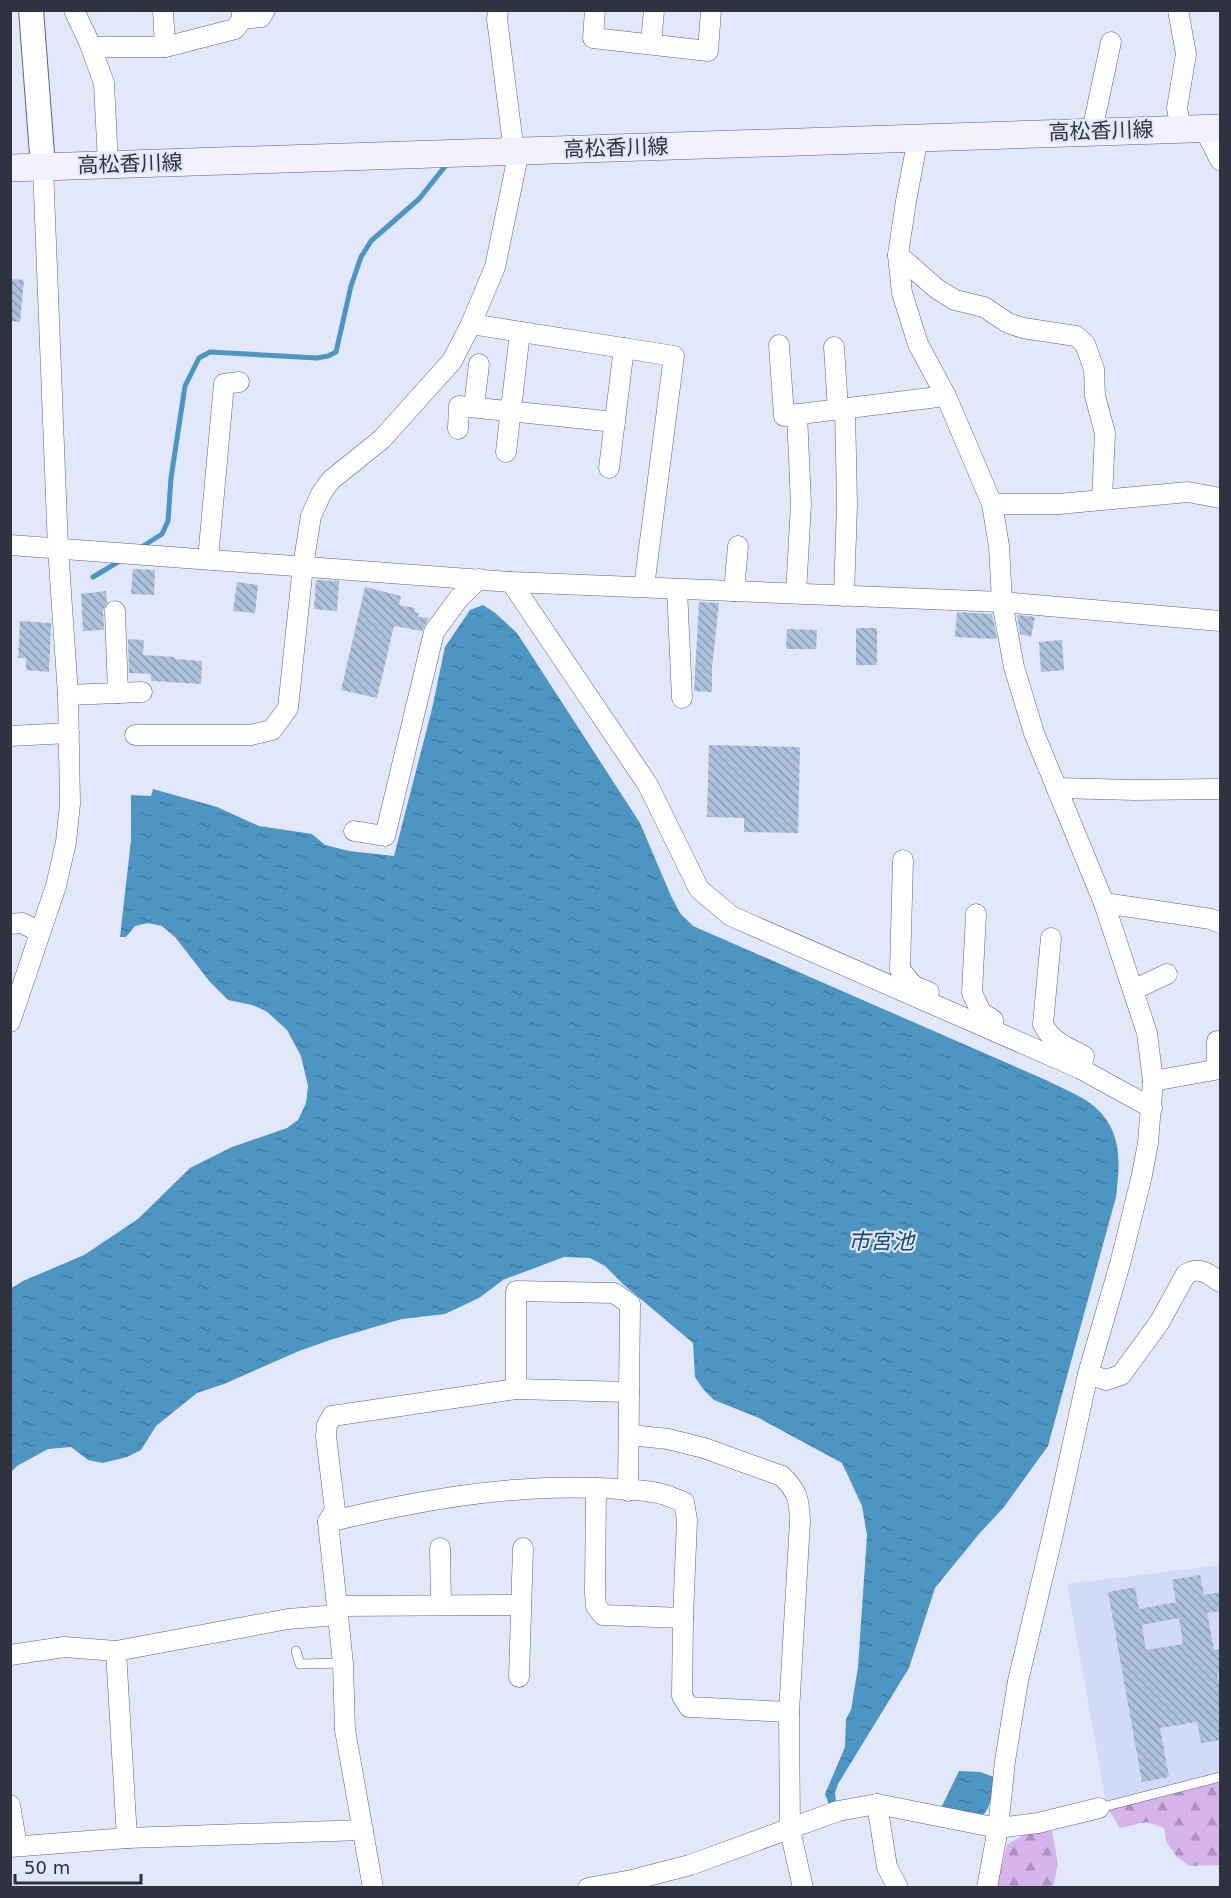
<svg xmlns="http://www.w3.org/2000/svg" width="1231" height="1898" viewBox="0 0 1231 1898" font-family="'DejaVu Sans','Noto Sans JP',sans-serif">
<defs>
<pattern id="forest-firs" width="22" height="20" patternUnits="userSpaceOnUse" patternTransform="scale(1.5)"><rect width="22" height="20" fill="#d4b4ea"/><path d="M5 1l3.5 6h-7zM16 11l3.5 6h-7z" fill="#ac93bf"/></pattern>
<pattern id="water-ripples" width="26" height="14" patternUnits="userSpaceOnUse" patternTransform="scale(1.5)"><rect width="26" height="14" fill="#4d96c3"/><path d="M2 4q2-2 4 0t4 0M15 11q2-2 4 0t4 0" fill="none" stroke="#407ba0"/></pattern>
<pattern id="building-back-hatch" width="6" height="6" patternUnits="userSpaceOnUse" patternTransform="scale(1.5)"><rect width="6" height="6" fill="#adc1dd"/><path d="M-1 5l2 2M0 0l6 6M5-1l2 2" fill="none" stroke="#8d9db5"/></pattern>
</defs>
<rect width="100%" height="100%" fill="#e2e7fa"/>
<!-- built -->
<path fill="#d2daf9" d="M1220 1565V1782L1107 1808 1067 1584Z"/>
<!-- forest -->
<g fill="url(#forest-firs)">
<path d="M1220 1782V1865L1190 1866 1177 1857 1167 1843 1164 1828 1147 1822 1120 1828 1109 1810Z"/>
<path d="M1052 1831 1058 1864 1053 1887 996 1888 1007 1845 1025 1834Z"/>
</g>
<!-- water -->
<g fill="url(#water-ripples)">
<path d="M483 605 494 612 517 633 640 823 671 896 680 913 693 926 1046 1080C1059 1087 1085 1097 1095 1107 1123 1132 1120 1163 1116 1197L1048 1446 1004 1507 979 1534 935 1588 909 1668 838 1784 835 1793 836 1802 829 1805 825 1794 845 1747 846 1719 851 1710 858 1667 867 1535 862 1506 842 1463 759 1418 714 1400 703 1389 695 1377 693 1343 624 1285 605 1266 590 1258 564 1257 503 1280 479 1298 445 1314 402 1319 330 1340 299 1351 224 1384 197 1393 156 1426 141 1450 127 1457 103 1463 88 1460 71 1447 48 1449 17 1466 11 1472 10 1289 23 1281 84 1255 138 1219 190 1168 232 1147 287 1128 298 1120 306 1103 308 1086 301 1056 287 1030 266 1011 252 1005 228 1000 210 982 175 937 162 926 148 923 135 926 126 937H120L131 840V795L151 796 153 789 217 807 259 826 312 834 325 845 349 851 394 856 432 709 445 647 470 610Z"/>
<path d="M959 1771 980 1772 994 1777C992 1790 992 1812 979 1817L941 1808Z"/>
</g>
<g fill="none" stroke-linecap="round" stroke-linejoin="round">
<!-- stream -->
<g stroke="#4d96c3" stroke-width="5">
<path d="M140 548 162 534 168 521 171 478 185 386 199 358 210 352 317 358 328 356 336 352 351 286 361 257 371 241 419 199 447 164"/>
<path d="M93 577 123 559"/>
</g>
</g>
<!-- building -->
<g fill="url(#building-back-hatch)" fill-rule="evenodd">
<path d="M10 279 24 280 20 322 10 321Z"/>
<path d="M133 569 155 570 154 595 131 594Z"/>
<path d="M316 580 339 581 337 611 314 609Z"/>
<path d="M237 582 258 585 255 613 233 611Z"/>
<path d="M365 587 401 596 399 605 415 608 414 612 419 613 418 617 429 618 422 631 394 626 377 698 341 690Z"/>
<path d="M106 591 107 603 103 611 104 630 83 631 81 594Z"/>
<path d="M699 602 719 603 712 668V692L694 691Z"/>
<path d="M957 612 992 614 997 639 955 637Z"/>
<path d="M1017 615 1035 617 1031 637 1020 634Z"/>
<path d="M20 621 51 623 49 672 26 670V658H18Z"/>
<rect x="856" y="628" width="21" height="37"/>
<path d="M787 629 817 630 816 649H786Z"/>
<path d="M128 639 144 640 143 655 175 657V659L202 661 201 684 151 681V674L129 673Z"/>
<path d="M1062 640 1064 670 1041 672 1039 642Z"/>
<path d="M709 745 800 747 798 833 744 832V818L707 817Z"/>
<path d="M1200 1575 1204 1595 1221 1592V1611L1207 1613 1214 1650 1221 1649V1672L1217 1673 1221 1690V1740L1201 1743 1197 1722 1160 1728 1169 1777 1142 1782 1108 1592 1135 1587 1139 1609 1176 1602 1172 1580ZM1179 1618 1183 1644 1146 1650 1142 1625Z"/>
</g>
<g fill="none" stroke-linecap="round" stroke-linejoin="round">
<defs>
<g id="service">
<path d="M296 1651 300 1664 343 1663"/>
<path d="M1099 1808 1220 1777"/>
</g>
<g id="minor">
<path d="M74 10 89 42 104 83 108 164"/>
<path d="M163 10 165 47"/>
<path d="M498 10 497 19 514 152"/>
<path d="M595 10 593 38 708 51 711 10"/>
<path d="M1178 10 1186 54 1177 108 1181 129"/>
<path d="M242 19 261 17 265 10"/>
<path d="M651 44 654 10"/>
<path d="M91 47H165L235 29 242 19V10"/>
<path d="M1204 128 1220 160"/>
<path d="M1092 131 1111 42"/>
<path d="M918 138 906 201 898 255 902 293 918 344 946 396 992 504 999 546 1002 602 1014 667 1034 733 1104 903 1147 1033 1153 1081 1148 1143 1142 1175 1120 1264 1088 1374 1053 1534 1018 1681 1005 1761 998 1828 987 1888"/>
<path d="M898 255 937 289 955 300 984 307 1008 323 1023 328 1076 336 1085 344 1094 369 1095 396 1105 433 1102 499"/>
<path d="M471 324 674 356 644 587"/>
<path d="M779 345 784 416 946 396"/>
<path d="M834 347 838 410"/>
<path d="M474 407 479 364"/>
<path d="M458 429 459 406 615 422"/>
<path d="M506 452 520 332"/>
<path d="M609 468 624 348"/>
<path d="M992 504H1059L1188 492 1220 498"/>
<path d="M10 545 511 582 1002 602 1220 621"/>
<path d="M208 559 224 384 239 382"/>
<path d="M511 582 648 785 699 889 731 916 1081 1069 1152 1108"/>
<path d="M677 589 682 698"/>
<path d="M734 591 738 546"/>
<path d="M796 593 801 504 797 414"/>
<path d="M844 596 847 505 845 409"/>
<path d="M115 611 118 693"/>
<path d="M68 695 142 692"/>
<path d="M135 735H251L272 730 288 708 303 566 311 516 321 494 331 480 382 439 452 361 471 324 495 267 519 151"/>
<path d="M10 736 69 733"/>
<path d="M1057 788 1135 790 1220 789"/>
<path d="M354 831 385 836 434 632 459 598 479 579"/>
<path d="M903 860 900 970 914 986 929 992"/>
<path d="M1104 903 1211 919 1220 923"/>
<path d="M976 914 972 993 981 1012 993 1020V1028"/>
<path d="M10 924 22 923 40 932"/>
<path d="M1051 938 1043 1024C1050 1041 1069 1048 1084 1056L1081 1069"/>
<path d="M1133 990 1167 974"/>
<path d="M10 1022 56 886 66 842 70 804 68 695 58 548 43 167"/>
<path d="M1217 1041V1069"/>
<path d="M1153 1081 1220 1069"/>
<path d="M1088 1374 1106 1380 1121 1375 1159 1323 1186 1274C1200 1266 1209 1274 1220 1282"/>
<path d="M516 1389V1291L614 1293 630 1304 628 1491"/>
<path d="M630 1435 668 1439 704 1448 782 1476C798 1492 799 1499 800 1521L789 1712 790 1830 803 1888"/>
<path d="M596 1488 595 1592 596 1606 603 1615 683 1618"/>
<path d="M328 1522 335 1510 326 1436 327 1425 332 1416 516 1389 629 1392"/>
<path d="M440 1548 441 1604"/>
<path d="M338 1606 521 1605"/>
<path d="M116 1651 127 1838"/>
<path d="M10 1655 64 1647 116 1651 288 1619 338 1615"/>
<path d="M519 1677 523 1548"/>
<path d="M877 1804 887 1867 898 1888"/>
<path d="M10 1805 17 1846"/>
<path d="M10 1847 127 1838 363 1830"/>
<path d="M373 1888 345 1730 343 1663 328 1522C416 1501 508 1484 599 1488 618 1489 644 1489 662 1494 670 1496 677 1500 684 1502L687 1520 683 1618 682 1696 689 1707 789 1712"/>
<path d="M588 1888 632 1880 690 1865 838 1811 877 1804 998 1828 1038 1823 1099 1808"/>
</g>
<path id="tertiary" d="M31 10 43 167"/>
<path id="secondary" d="M10 168 1220 128"/>
</defs>
<!-- service casing -->
<use href="#service" stroke="#5d637f" stroke-width="10"/>
<!-- minor casing -->
<use href="#minor" stroke="#5d637f" stroke-width="21"/>
<!-- tertiary casing -->
<use href="#tertiary" stroke="#5d637f" stroke-width="26"/>
<!-- secondary casing -->
<use href="#secondary" stroke="#5d637f" stroke-width="28"/>
<!-- service -->
<use href="#service" stroke="#fff" stroke-width="9"/>
<!-- minor -->
<use href="#minor" stroke="#fff" stroke-width="20"/>
<!-- tertiary -->
<use href="#tertiary" stroke="#fff" stroke-width="24"/>
<!-- secondary -->
<use href="#secondary" stroke="#f3f1fe" stroke-width="27"/>
</g>
<g text-anchor="middle" stroke-width="4.5" stroke-linejoin="round" paint-order="stroke">
<!-- street labels -->
<g font-size="21" fill="#2f323f" stroke="#e2e7fa">
<text transform="translate(1101 131) rotate(-2)" y="7">高松香川線</text>
<text transform="translate(616 148) rotate(-2)" y="7">高松香川線</text>
<text transform="translate(130 164) rotate(-2)" y="7">高松香川線</text>
</g>
<!-- water labels -->
<g font-size="22" font-style="italic" fill="#104a69" stroke="#e2e7fa">
<text x="881" y="1249">市宮池</text>
</g>
</g>
<!-- border -->
<rect width="1231" height="1898" fill="none" stroke="#2f323f" stroke-width="24"/>
<!-- scale -->
<path d="M15 1874v9h126v-9" fill="none" stroke="#2f323f" stroke-width="3"/>
<text x="24" y="1874" font-size="18" fill="#2f323f" stroke="#e2e7fa" stroke-width="4.5" paint-order="stroke">50 m</text>
</svg>
